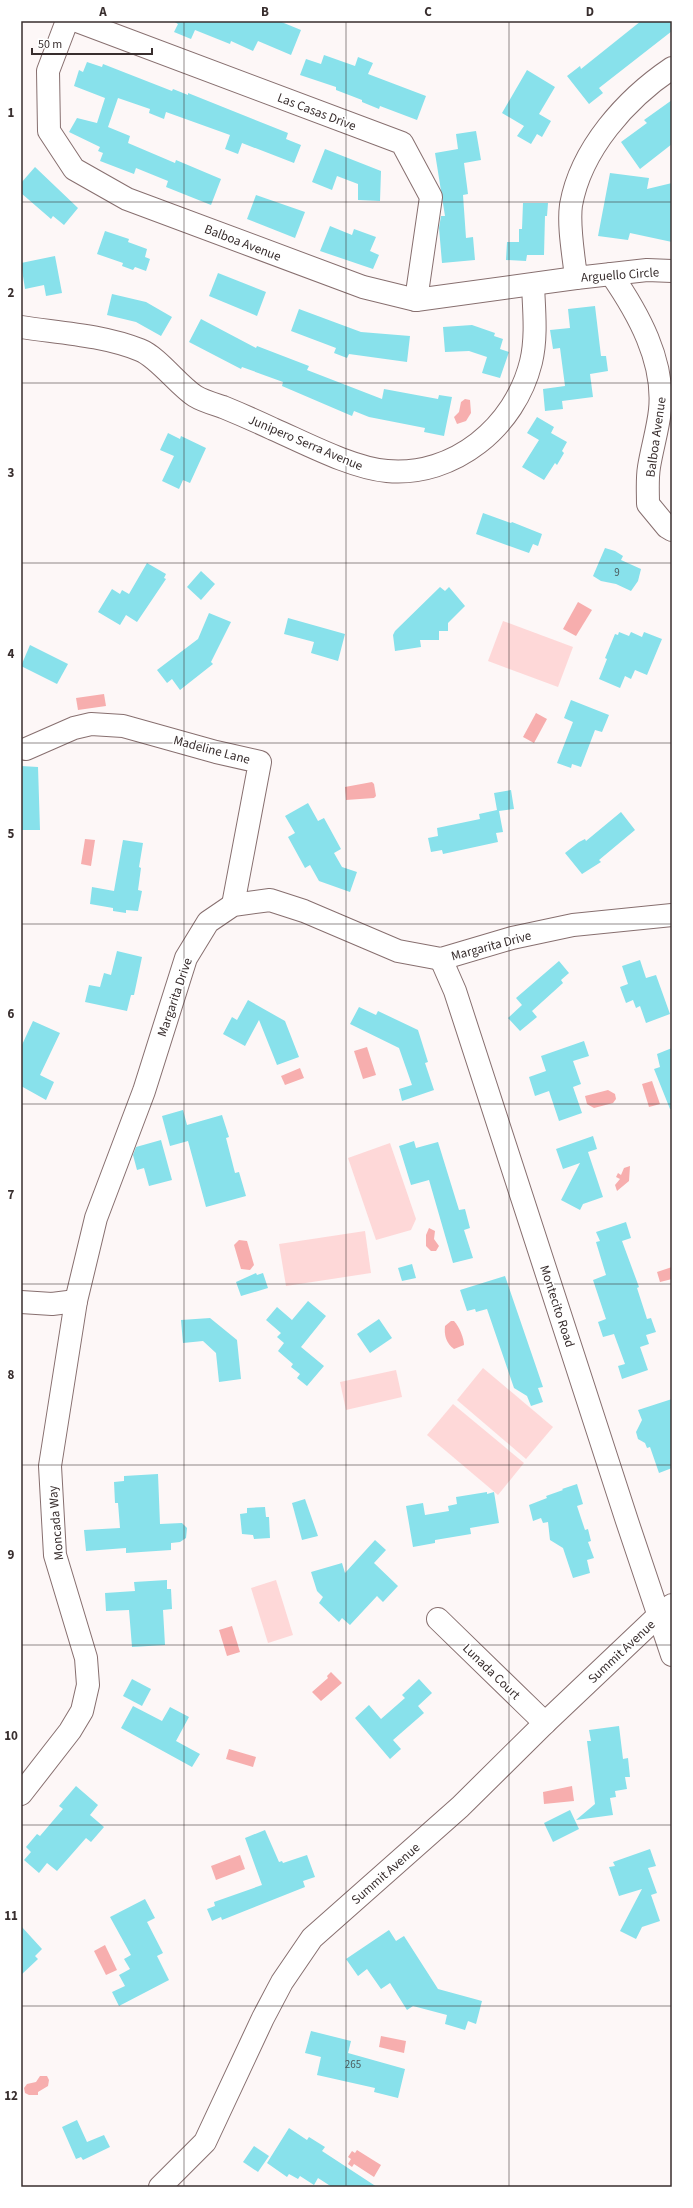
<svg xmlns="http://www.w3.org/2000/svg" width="693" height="2208" viewBox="0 0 693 2208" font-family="'Source Sans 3',sans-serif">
<rect width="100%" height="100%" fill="#fdf7f7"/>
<!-- green -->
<g fill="#fed8d8">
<path d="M503 621 573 647 558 687 488 661Z"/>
<path d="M390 1143 416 1219 411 1230 376 1240 348 1158Z"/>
<path d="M365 1231 371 1273 286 1286 279 1244Z"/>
<path d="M483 1368 553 1427 526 1459 457 1400Z"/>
<path d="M396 1370 402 1397 346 1410 340 1382Z"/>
<path d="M453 1404 524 1463 498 1495 427 1435Z"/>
<path d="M276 1580 293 1635 268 1643 251 1588Z"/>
</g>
<!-- water -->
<g fill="#f7aeae">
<path d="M465 399 470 400 471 413 466 421 457 424 454 417 459 412 461 402Z"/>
<path d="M578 602 592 610 576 636 563 629Z"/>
<path d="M104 694 106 706 78 710 76 698Z"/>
<path d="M536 713 547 719 534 743 523 737Z"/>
<path d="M372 782 374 784 376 796 374 798 346 800 345 787Z"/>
<path d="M85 839 95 840 91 866 81 864Z"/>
<path d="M367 1047 376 1075 363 1079 354 1051Z"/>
<path d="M300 1068 304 1078 285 1085 281 1076Z"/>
<path d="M652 1081 660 1104 649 1107 642 1084Z"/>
<path d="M608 1090 615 1094 616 1099 613 1103 594 1108 587 1104 585 1096Z"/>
<path d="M630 1166 629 1181 617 1191 615 1185 620 1179 616 1177 618 1173 621 1175 624 1168Z"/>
<path d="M429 1228 435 1231 434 1239 439 1246 436 1251H431L426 1246V1235Z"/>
<path d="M239 1240 247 1241 254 1265 250 1270 241 1269 234 1245Z"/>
<path d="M672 1267V1279L660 1282 657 1272Z"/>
<path d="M451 1321H454C459 1326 464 1338 464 1345L454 1349C446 1343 444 1335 445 1326Z"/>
<path d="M232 1626 240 1652 227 1656 219 1630Z"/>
<path d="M331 1672 342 1683 321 1701 312 1692 328 1678 327 1676Z"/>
<path d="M229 1749 256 1757 253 1767 226 1759Z"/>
<path d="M572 1786 574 1801 544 1804 543 1792Z"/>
<path d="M240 1855 245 1869 216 1880 211 1866Z"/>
<path d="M105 1945 117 1970 106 1975 94 1951Z"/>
<path d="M381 2036 406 2041 404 2053 379 2047Z"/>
<path d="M40 2076H47L49 2080 48 2086 38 2092V2095H29L25 2093 24 2088 27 2084 36 2082Z"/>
<path d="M357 2150 381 2165 374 2177 354 2164 352 2167 348 2164 351 2159 348 2157 352 2151 355 2153Z"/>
</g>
<!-- building -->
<g fill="#88e1eb">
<path d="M173 21H279L301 30 291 55 258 41 253 51 231 41 230 44 195 30 191 39 174 32 178 24Z"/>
<path d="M641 21H672V31L599 88 603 93 589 104 567 76 580 66 581 69Z"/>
<path d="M324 55 355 66 358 57 373 63 368 74 426 96 417 120 380 106 379 109 362 102V100L336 90V87L300 75 306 59 321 64Z"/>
<path d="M87 62 102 67 103 64 172 91 173 89 188 95V93L288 133 286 139 301 145 294 163 242 143 238 154 225 149 230 135 166 112 164 119 149 113 150 109 118 98 108 127 130 136 128 143 175 163 176 160 221 179 211 205 166 187 168 181 136 168 134 174 100 161 103 153 98 151 100 147 69 132 77 118 97 123 105 98 74 86 79 70 83 72Z"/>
<path d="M527 70 555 87 539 114 551 121 542 137 537 134 531 144 517 136 524 126 502 113Z"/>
<path d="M672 100V144L640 169 621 142 647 123 644 120Z"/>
<path d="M476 131 481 160 464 163 468 194 463 195 466 238 473 237 475 260 442 263 439 228 441 216H445L435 153 458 149 456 134Z"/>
<path d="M325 149 381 171 380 201 358 200V184L337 176 332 190 312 182Z"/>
<path d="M35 167 78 208 64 225 53 216 51 219 21 193V183Z"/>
<path d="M610 173 649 178 647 189 672 183V242L630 233 628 240 598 236Z"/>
<path d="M256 195 305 212 295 238 247 219Z"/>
<path d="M523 203H548L547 216H545L544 255H527L526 261 506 260 507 242H519V229H522Z"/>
<path d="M330 226 352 235 354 229 376 237 370 251 379 255 373 269 320 251Z"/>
<path d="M105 231 129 239 128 242 147 249 145 257 150 259 146 271 135 267 133 270 122 266 123 263 97 254Z"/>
<path d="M55 256 62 293 46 296 44 285 25 289 21 263Z"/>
<path d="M218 273 266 292 257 316 209 296Z"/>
<path d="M112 294 146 302 172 317 161 336 136 322 107 315Z"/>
<path d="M595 306 601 356H606L608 371 590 374 593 397 562 401 563 409 545 411 543 389 565 386 560 348 553 349 550 330 570 328 568 309Z"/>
<path d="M299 309 361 332 410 336 407 362 349 354 347 358 334 353 336 348 291 331Z"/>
<path d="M201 319 256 348 257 346 309 366 307 370 382 399 384 389 438 399 439 395 452 397 444 436 424 432 425 428 369 417 354 411 352 416 282 386 283 382 242 367 241 369 189 342Z"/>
<path d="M472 325 495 333 494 336 503 339 500 349 509 352 500 378 482 373 487 357 469 351 445 352 443 327Z"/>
<path d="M537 417 554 427 551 433 567 442 562 451 564 453 557 465 555 463 544 480 522 467 539 440 527 433Z"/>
<path d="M168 433 180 439 181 436 206 448 190 483 183 480 179 489 162 481 174 456 160 450Z"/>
<path d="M483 513 511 523 512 522 542 534 538 546 533 544 529 553 476 534Z"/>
<path d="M605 548 615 551 623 556 621 560 641 569 638 581 631 591 616 584 601 581 593 576Z"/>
<path d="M147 563 166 574 164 578 166 579 137 622 126 615 120 625 98 612 112 589 120 594 122 590 129 594Z"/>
<path d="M201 571 215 584 201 600 187 587Z"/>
<path d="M440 587 445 591 449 587 465 606 448 623V631H439V640H420L421 647 395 651 393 635 395 631Z"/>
<path d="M209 613 231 622 211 662 213 664 180 690 172 679 167 683 157 670 198 639Z"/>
<path d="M288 618 345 634 338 661 311 653 314 642 284 634Z"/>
<path d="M619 632 629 636 631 632 642 637 644 632 662 639 647 675 635 670 631 679 625 676 620 688 599 679 607 659 605 658 608 651 615 634 618 635Z"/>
<path d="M30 645 68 664 57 684 21 666Z"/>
<path d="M571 700 609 715 602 732 595 730 581 767 572 764 571 768 557 763 573 722 564 718Z"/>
<path d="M21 766 38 767 40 830H21Z"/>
<path d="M511 790 514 809 499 811 503 832 496 833 498 842 443 854 442 850 431 852 428 838 438 836 437 828 480 819 479 814 497 810 494 793Z"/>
<path d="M308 803 318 821 324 818 341 849 334 853 342 867 357 872 350 892 319 881 310 865 305 868 288 837 295 833 285 816Z"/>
<path d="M621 812 635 830 599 860 601 862 582 874 565 853 579 842 585 839 586 841Z"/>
<path d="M123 840 143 843 139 867 141 868 138 890 142 891 138 911 126 910V913L113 911V908L90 904 92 887 114 891Z"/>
<path d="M117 951 142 957 134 995H131L127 1011 85 1002 89 985 100 987 104 973 111 975Z"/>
<path d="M640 960 646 978 656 975 670 1014 646 1023 640 1006 636 1008 633 1000 626 1003 620 987 628 984 622 966Z"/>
<path d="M559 961 569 973 561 980 563 983 532 1011 537 1017 520 1031 508 1018 522 1005 516 998Z"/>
<path d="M248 1000 285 1021 299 1057 277 1065 259 1020 245 1046 223 1034 232 1017 237 1020Z"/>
<path d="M359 1007 376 1015 378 1011 418 1030 428 1062 425 1063 434 1090 402 1101 399 1089 412 1085 399 1048 350 1024Z"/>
<path d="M33 1021 60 1033 40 1075 54 1082 46 1100 21 1086V1047Z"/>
<path d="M584 1041 589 1056 573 1061 581 1084 573 1087 582 1113 559 1121 549 1091 535 1096 529 1077 546 1071 541 1056Z"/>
<path d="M672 1048V1109H670L654 1069 660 1067 657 1054Z"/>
<path d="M183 1110 187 1125 222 1115 229 1137 226 1138 235 1173 239 1172 246 1196 206 1207 188 1141 170 1146 162 1116Z"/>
<path d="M593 1136 597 1149 588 1152 603 1197 583 1204 580 1210 561 1200 580 1163 563 1169 556 1149Z"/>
<path d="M161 1140 172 1180 149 1186 144 1168 137 1170 133 1155 136 1147Z"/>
<path d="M414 1141 416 1148 438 1142 459 1210 465 1209 470 1228 464 1230 473 1258 453 1263 429 1180 411 1185 399 1146Z"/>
<path d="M626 1222 631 1238 622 1241 639 1287 637 1288 647 1319 651 1318 656 1332 646 1335 649 1344 640 1347 648 1370 622 1379 618 1366 625 1364 614 1334 603 1337 598 1322 606 1319 593 1280 606 1275 596 1242 600 1241 596 1232Z"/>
<path d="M412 1264 416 1278 402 1281 398 1268Z"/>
<path d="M256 1273 257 1275 263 1273 268 1288 241 1296 236 1282Z"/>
<path d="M505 1276 543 1387 538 1388 543 1402 531 1406 527 1396 514 1388 487 1309 476 1312 475 1309 467 1311 460 1290Z"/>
<path d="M308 1301 326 1316 301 1347 324 1366 307 1386 297 1378 300 1374 291 1367 293 1364 278 1351 284 1343 277 1337 281 1333 266 1320 277 1307 292 1320Z"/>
<path d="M210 1318 237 1340 241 1379 219 1382 216 1353 203 1341 183 1343 181 1320Z"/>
<path d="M379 1319 392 1338 370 1353 357 1334Z"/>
<path d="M672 1399V1468L659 1473 650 1447 647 1448 645 1443 638 1439 636 1432 642 1420 638 1410Z"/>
<path d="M158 1474 160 1524 182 1523 187 1528 186 1538 180 1542 171 1543V1550L126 1553V1548L86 1551 84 1530 120 1528 118 1503H115L114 1482 124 1481V1476Z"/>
<path d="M577 1484 583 1504 577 1506 585 1530 588 1529 591 1541 588 1542 594 1558 587 1560 590 1573 573 1578 563 1548 550 1540 548 1522 543 1523 541 1518 533 1521 529 1505 547 1498 546 1496 563 1490 562 1489Z"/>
<path d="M487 1492V1494L494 1492 499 1523 470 1528 471 1534 435 1540V1543L413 1547 406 1506 423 1503 425 1515 449 1511 448 1506 457 1504 456 1497Z"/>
<path d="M305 1499 318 1536 302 1540 292 1503Z"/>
<path d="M265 1507 266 1517H269L270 1538 254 1539 253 1535 242 1534 240 1514 247 1513V1508Z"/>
<path d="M375 1540 386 1550 374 1563 398 1586 383 1602 377 1596 350 1625 342 1618 339 1622 319 1603 323 1597 317 1591 311 1572 342 1563 345 1573Z"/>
<path d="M167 1580V1589H171L172 1609 163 1610 165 1645 132 1647 129 1610 106 1611 105 1593 135 1591 134 1582Z"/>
<path d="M132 1679 151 1689 142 1706 123 1696Z"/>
<path d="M419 1679 432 1693 418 1706 424 1713 393 1740 401 1749 390 1759 355 1718 369 1705 381 1719 405 1698 402 1695Z"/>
<path d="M133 1706 162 1721 170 1707 189 1717 176 1741 200 1754 192 1767 121 1728Z"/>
<path d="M619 1726 623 1759 628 1758 630 1777H625L627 1789 615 1791 616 1797 610 1798 613 1815 576 1820 595 1804 587 1741H591L589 1730Z"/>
<path d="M76 1786 98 1805 90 1815 104 1827 91 1842 86 1838 57 1871 47 1863 39 1873 24 1860 31 1852 26 1847 37 1834 40 1836 63 1809 59 1806Z"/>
<path d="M570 1810 579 1829 553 1842 544 1823Z"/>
<path d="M265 1830 279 1862 282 1861 283 1863 307 1855 315 1877 303 1881 305 1887 222 1920 221 1917 212 1921 207 1909 215 1906 214 1902 262 1885 245 1838Z"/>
<path d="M650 1849 656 1866 648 1868 657 1893 651 1895 660 1921 642 1927 636 1939 620 1931 642 1889 619 1896 609 1867 615 1866 613 1862Z"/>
<path d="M145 1899 155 1918 147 1922 163 1953 157 1956 169 1980 119 2006 112 1992 125 1986 119 1975 130 1969 124 1959 131 1955 110 1917Z"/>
<path d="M21 1926 42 1949 35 1956 38 1959 21 1975Z"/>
<path d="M389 1930 396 1941 404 1936 438 1989 482 2001 476 2024 468 2021 465 2030 445 2024 447 2015 413 2006 407 2010 390 1983 381 1989 367 1969 358 1976 346 1959Z"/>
<path d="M311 2031 351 2041 348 2053 405 2069 398 2098 374 2092 375 2088 317 2075 321 2057 305 2053Z"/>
<path d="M77 2120 87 2142 104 2135 110 2147 83 2160 81 2157 76 2159 62 2127Z"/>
<path d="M289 2128 307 2140 309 2137 325 2147 322 2151 377 2187H332L318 2178 314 2185 300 2176 298 2179 289 2174 287 2177 267 2163Z"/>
<path d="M254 2146 269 2156 258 2172 243 2162Z"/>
</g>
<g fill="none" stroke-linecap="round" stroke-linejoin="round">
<defs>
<g id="minor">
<path d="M67 21 48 71 49 131 74 169 127 199 363 287 416 300 576 278"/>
<path d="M77 21 402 143 431 197 416 300"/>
<path d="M672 68C626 99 581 149 571 205 568 227 574 257 576 278L647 270 672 271"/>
<path d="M611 274C638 313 665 361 660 410 658 429 652 448 649 467 647 479 648 492 648 504L667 527 672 530"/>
<path d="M21 327C61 333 102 335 140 350 158 357 178 385 195 396 203 401 214 404 223 407 240 414 256 421 273 429 305 443 352 468 387 471 454 477 515 427 531 362 537 337 534 310 533 285"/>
<path d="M26 749 74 728 91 724 123 726 216 752 260 762 233 905"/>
<path d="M441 959 455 991 627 1521 672 1655"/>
<path d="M21 1302 52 1304 76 1301"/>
<path d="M438 1619 545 1723"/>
<path d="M21 1794 70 1731 82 1711 88 1685 86 1658 55 1555 50 1466 76 1301 96 1218 144 1091 186 958 208 922 233 905 270 900 304 911 398 951 441 959 512 938 573 925 672 915"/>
<path d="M160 2187 205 2142 263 2018 282 1982 312 1938 460 1807 545 1723 659 1615 672 1605"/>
</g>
</defs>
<!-- minor casing -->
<use href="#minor" stroke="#876f6f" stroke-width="24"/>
<!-- minor -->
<use href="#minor" stroke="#fff" stroke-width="22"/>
</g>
<!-- grid -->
<path fill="none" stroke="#382e2e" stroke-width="1" stroke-opacity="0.55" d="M184 21V2187M346 21V2187M509 21V2187M21 202H672M21 383H672M21 563H672M21 743H672M21 924H672M21 1104H672M21 1284H672M21 1465H672M21 1645H672M21 1825H672M21 2006H672"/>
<g text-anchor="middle" stroke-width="3" stroke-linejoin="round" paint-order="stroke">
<!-- number labels -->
<g font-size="11" fill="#4c5b5d">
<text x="617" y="576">9</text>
<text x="353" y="2068">265</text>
</g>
<!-- street labels -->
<g font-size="13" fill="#382e2e" stroke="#fff">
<text transform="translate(317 111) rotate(21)" y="5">Las Casas Drive</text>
<text transform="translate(243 242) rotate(21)" y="5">Balboa Avenue</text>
<text transform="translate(620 274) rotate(-4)" y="5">Arguello Circle</text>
<text transform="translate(655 437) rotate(-82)" y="5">Balboa Avenue</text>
<text transform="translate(306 442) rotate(23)" y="5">Junipero Serra Avenue</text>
<text transform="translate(212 749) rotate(15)" y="5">Madeline Lane</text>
<text transform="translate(491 945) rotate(-15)" y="5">Margarita Drive</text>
<text transform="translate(174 997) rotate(-71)" y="5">Margarita Drive</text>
<text transform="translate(558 1306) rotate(72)" y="5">Montecito Road</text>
<text transform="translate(55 1523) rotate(-95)" y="5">Moncada Way</text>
<text transform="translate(621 1651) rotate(-43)" y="5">Summit Avenue</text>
<text transform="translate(492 1671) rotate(44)" y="5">Lunada Court</text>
<text transform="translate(385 1873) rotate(-41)" y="5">Summit Avenue</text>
</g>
</g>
<!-- border -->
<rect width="693" height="2208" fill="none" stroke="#ffffff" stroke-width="44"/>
<!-- scale -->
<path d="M32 48v6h120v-6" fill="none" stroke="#382e2e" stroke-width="2"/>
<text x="38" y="48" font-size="12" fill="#382e2e" stroke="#ffffff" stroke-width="3" paint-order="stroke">50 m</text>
<rect x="22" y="22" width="649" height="2164" fill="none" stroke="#382e2e" stroke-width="1.5"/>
<g font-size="13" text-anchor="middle" font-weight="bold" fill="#382e2e">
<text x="103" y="16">A</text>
<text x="265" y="16">B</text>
<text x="428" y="16">C</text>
<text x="590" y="16">D</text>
<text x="11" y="117">1</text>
<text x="11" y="297">2</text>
<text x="11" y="477">3</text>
<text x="11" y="658">4</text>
<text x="11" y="838">5</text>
<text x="11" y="1018">6</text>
<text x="11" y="1199">7</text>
<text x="11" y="1379">8</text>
<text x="11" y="1559">9</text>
<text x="11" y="1740">10</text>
<text x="11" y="1920">11</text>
<text x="11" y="2100">12</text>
</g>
</svg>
